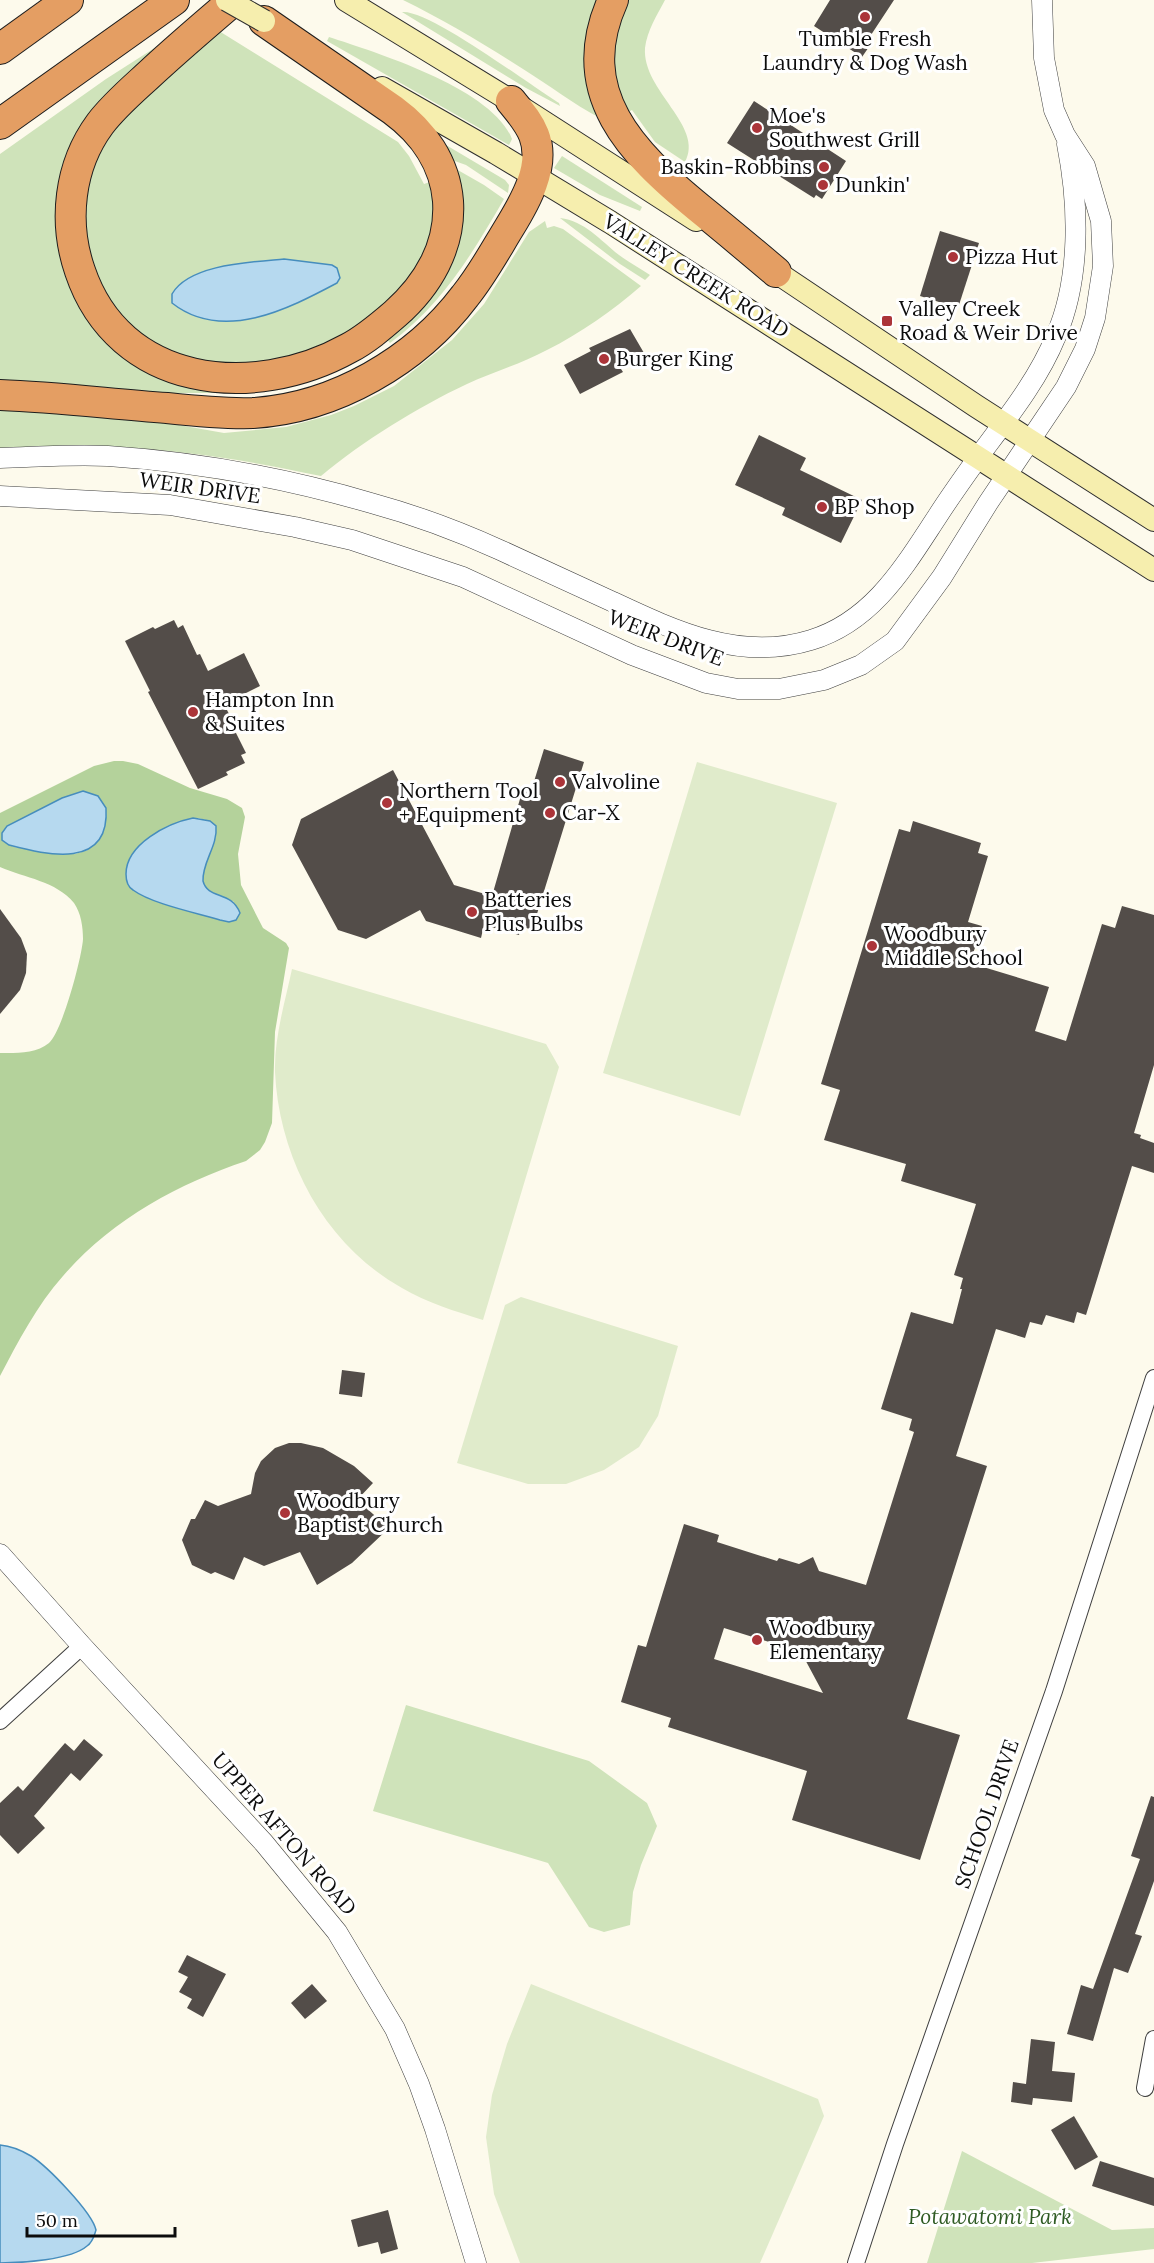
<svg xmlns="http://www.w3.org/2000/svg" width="1154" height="2263" viewBox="0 0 1154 2263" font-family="Lora,serif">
<rect width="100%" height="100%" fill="#fdfaec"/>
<!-- green -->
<g fill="#cfe3ba">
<path d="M403 0H601L600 118C573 104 549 85 523 69 484 44 444 20 403 0Z"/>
<path d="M625 0H665C657 15 647 31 645 48 642 91 705 126 685 162L655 142 632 110 624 114 611 68 617 16Z"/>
<path d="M402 12C429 9 531 86 559 103L560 106 526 88Z"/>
<path d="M219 31 398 142 409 156 424 184 433 181 437 208 426 256 382 310 316 351 245 367 181 358 141 336 109 302 89 257 84 217 89 180 96 159 116 127 143 97Z"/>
<path d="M329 37C378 53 493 89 512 139L509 145 327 41Z"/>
<path d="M167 40 132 72 59 224 157 375C186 388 212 390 243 390L244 393H165L0 387V154L106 79Z"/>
<path d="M446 145 505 180 509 185 508 193 466 165 449 159 444 150Z"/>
<path d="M562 156 642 207 640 211 600 195 554 168Z"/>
<path d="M456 169 484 185 504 199C472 254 442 305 390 343L385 337 406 320Z"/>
<path d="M560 218C585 221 600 240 619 255 628 262 640 268 650 275L645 280 620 264Z"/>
<path d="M545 221 547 228 554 226 563 229 641 286C612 311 581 333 547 350 521 364 493 372 467 384 418 407 363 441 321 476 255 462 187 450 120 448 80 448 40 449 0 449V405L134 417 224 433 286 427 331 415 354 406 394 386 452 340 484 304 529 232Z"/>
<path d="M406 1705 589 1761 647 1803 657 1826 641 1865 633 1892 630 1925 604 1932 589 1927 548 1863 373 1811Z"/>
<path d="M962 2151 1112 2230 1154 2228V2249L1032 2263H927Z"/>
</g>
<!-- forest -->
<path fill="#b4d29b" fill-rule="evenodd" d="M114 761H123L138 764 190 788 227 799 242 808 245 817 238 854 241 885 263 928 286 943 289 948 275 1032 272 1123 265 1142 260 1150 246 1161C178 1184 111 1220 63 1276 37 1305 18 1342 0 1376V1053C16 1053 36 1054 49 1043 62 1032 82 957 83 939 83 927 81 913 74 903 56 881 25 878 0 867V813L94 766ZM83 791 98 796 106 813 105 822 98 840 88 850 75 854H59L14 847 4 842 62 798ZM198 818 210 821 216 836C212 848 195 879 207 890 214 896 226 897 234 902L229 922 158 901 135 852 145 841Z"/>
<!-- pitch -->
<g fill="#e0ebcb">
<path d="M697 762 837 803 740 1116 603 1073Z"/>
<path d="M292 969 546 1044 559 1067 483 1320C455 1311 427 1303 402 1288 325 1245 279 1159 275 1072 274 1038 285 1002 292 969Z"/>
<path d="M521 1297 678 1346 658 1416 639 1447 604 1470 566 1484H528L457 1463 505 1305Z"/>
<path d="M531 1984 818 2099 824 2116 760 2263H520L494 2194 486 2137 492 2095 507 2044Z"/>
</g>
<!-- water -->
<g fill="#b6d9ef" stroke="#468dbd" stroke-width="1.5">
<path d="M284 259 332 265 337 268 340 278 337 283C288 309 223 343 172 303V294C189 264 252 262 284 259Z"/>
<path d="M83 791 98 796 106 808C110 870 47 855 9 845L2 840V833L7 826 62 798Z"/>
<path d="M193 818 210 821 216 826C218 846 202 862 203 881 208 900 231 890 240 913L236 920 229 922 220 920C197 913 152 904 133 890 128 887 126 880 126 874 126 844 168 823 193 818Z"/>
<path d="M0 2145C11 2146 21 2150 31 2156 47 2166 92 2212 96 2230 94 2236 93 2242 87 2246 71 2260 21 2263 0 2263Z"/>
</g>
<!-- building -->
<g fill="#534d49" fill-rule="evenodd">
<path d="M830 0H894L869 38 873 41 862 57 814 26Z"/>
<path d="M754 101 846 161 822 199 816 195 814 198 727 143Z"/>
<path d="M940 231 979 243 958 308 920 296Z"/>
<path d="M630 329 644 353 619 366 623 372 580 394 564 365 591 351 589 348Z"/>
<path d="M759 435 806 458 800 470 862 500 841 543 782 515 785 508 735 485Z"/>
<path d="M174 620 178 628 183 625 197 655 200 654 208 671 244 653 260 686 224 704 233 722 231 723 246 753 241 755 245 763 226 772 228 775 198 789 148 692 150 691 125 641 153 627 155 629Z"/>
<path d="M544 749 584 762 532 930 521 926 519 935 484 925 481 938 426 921 420 910 366 939 338 930 292 845 301 819 393 770 454 885 492 896 524 785 532 788Z"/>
<path d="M913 821 981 843 978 853 988 856 968 922 982 926 970 963 1049 987 1035 1031 1066 1041 1102 924 1115 928 1122 906 1154 915V1065L1134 1133 1141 1135 1140 1138 1154 1143V1173L1132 1166 1086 1315 1077 1312 1074 1323 1046 1315 1042 1325 1030 1322 1025 1338 996 1329 956 1456 987 1466 907 1719 960 1735 920 1860 792 1820 807 1771 668 1727 671 1718 621 1702 638 1645 646 1647 684 1524 719 1535 717 1542 777 1561 779 1558 799 1564 813 1557 819 1571 866 1585 914 1432 909 1430 912 1419 881 1409 911 1312 953 1324 962 1289H960L963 1278 954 1275 976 1204 901 1181 906 1164 824 1140 840 1090 821 1084 899 829 910 832ZM724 1628 801 1652 823 1693 714 1659Z"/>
<path d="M0 909 21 938 27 954 26 973 20 990 0 1014Z"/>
<path d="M342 1370 365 1373 362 1397 339 1394Z"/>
<path d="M289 1443H301L323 1448 354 1466 373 1483 357 1500 389 1528 352 1563 317 1585 300 1552 264 1566 244 1557 234 1580 215 1572 211 1574 192 1565 182 1540 191 1519H195L205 1500 218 1506 251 1494 255 1473 261 1461 275 1448Z"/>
<path d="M84 1739 103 1755 80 1781 71 1773 34 1816 45 1828 18 1854 0 1835V1803L18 1786 23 1791 65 1743 74 1751Z"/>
<path d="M1151 1796 1154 1797V1881L1135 1934 1142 1936 1128 1973 1114 1968 1093 2041 1067 2034 1081 1985 1093 1989 1140 1859 1131 1856Z"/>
<path d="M187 1955 226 1974 203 2017 187 2008 192 1999 179 1992 188 1977 178 1972Z"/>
<path d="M312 1984 327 2001 305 2019 291 2003Z"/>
<path d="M1031 2039 1055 2042 1052 2071 1075 2073 1072 2102 1033 2098 1032 2105 1011 2102 1013 2082 1026 2084Z"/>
<path d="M1074 2116 1098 2157 1075 2170 1051 2130Z"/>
<path d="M1100 2161 1154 2178V2206L1092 2186Z"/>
<path d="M388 2210 398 2249 381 2254 378 2242 358 2247 351 2220Z"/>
</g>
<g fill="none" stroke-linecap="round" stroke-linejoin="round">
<defs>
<g id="minor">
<path d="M0 1721 82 1646"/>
<path d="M1145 2088 1154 2039"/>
<path d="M856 2263 895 2144 1054 1691 1154 1378"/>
</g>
<g id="tertiary">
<path d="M0 458C36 457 73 454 108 456 197 462 286 478 371 503 415 515 458 531 500 550 537 567 574 584 611 601 675 631 740 662 811 640 873 621 904 567 937 517 951 495 967 473 982 452 1009 416 1039 378 1056 336 1081 278 1079 205 1067 144"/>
<path d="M0 496 170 505 295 527 352 540 463 577 632 655 706 683 738 689H779L824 680 861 665 895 641 942 577 988 503 1066 387 1085 349 1095 318 1103 266 1101 221 1085 166 1065 135 1054 110 1044 58 1042 0"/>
<path d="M0 1554 82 1646 264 1843 337 1932 395 2029 419 2084 435 2129 476 2263"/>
</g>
<g id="secondary">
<path d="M346 0 511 101 696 220"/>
<path d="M382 88 496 153 610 222 1154 570"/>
<path d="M764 264 976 406 1154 520"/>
</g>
<g id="motorway">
<path d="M234 0C207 23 180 46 154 70 136 87 115 104 100 124 69 166 63 222 80 271 119 387 252 402 349 348 366 339 380 327 395 314 428 285 451 246 448 201 445 163 423 132 393 110L264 21"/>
<path d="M613 0C571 93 632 153 699 208 725 229 750 250 776 272"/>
<path d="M0 49 68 0"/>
<path d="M0 124 174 0"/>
<path d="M0 395C56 397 111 404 167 408 195 411 224 414 253 413 335 408 416 361 465 296 482 275 495 251 509 228 525 202 546 166 534 135 529 122 520 112 511 101"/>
</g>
</defs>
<!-- minor casing -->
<use href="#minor" stroke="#3f3f3f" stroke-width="18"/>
<!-- tertiary casing -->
<use href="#tertiary" stroke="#3f3f3f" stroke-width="21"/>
<!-- secondary casing -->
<use href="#secondary" stroke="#2e2e2e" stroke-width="24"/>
<!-- motorway casing -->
<use href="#motorway" stroke="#1d1d1d" stroke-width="32"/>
<!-- minor -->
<use href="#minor" stroke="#fff" stroke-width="16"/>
<!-- tertiary -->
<use href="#tertiary" stroke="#fff" stroke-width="20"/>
<!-- secondary -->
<use href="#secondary" stroke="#f6eeae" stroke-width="22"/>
<!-- motorway -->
<use href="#motorway" stroke="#e49e63" stroke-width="30"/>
<defs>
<path id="secondary-bridge" d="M227 0 264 21"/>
</defs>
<!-- secondary-bridge casing -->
<use href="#secondary-bridge" stroke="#2e2e2e" stroke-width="24" stroke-linecap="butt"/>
<!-- secondary-bridge -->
<use href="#secondary-bridge" stroke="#f6eeae" stroke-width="22"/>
</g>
<!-- markers -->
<g fill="#ab3439" stroke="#fff" stroke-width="2">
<circle cx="865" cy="17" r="6"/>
<circle cx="757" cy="128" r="6"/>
<circle cx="824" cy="167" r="6"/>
<circle cx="823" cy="185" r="6"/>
<circle cx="953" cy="257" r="6"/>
<rect x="881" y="315" width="12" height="12" rx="3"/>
<circle cx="604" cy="359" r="6"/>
<circle cx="822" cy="507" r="6"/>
<circle cx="193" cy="712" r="6"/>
<circle cx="560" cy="782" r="6"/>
<circle cx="387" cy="803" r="6"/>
<circle cx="550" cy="813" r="6"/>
<circle cx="472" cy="912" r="6"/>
<circle cx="872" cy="946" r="6"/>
<circle cx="285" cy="1513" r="6"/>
<circle cx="757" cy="1640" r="6"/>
</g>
<g text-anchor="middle" stroke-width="6" stroke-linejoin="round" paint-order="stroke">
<!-- poi labels -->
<g font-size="21" fill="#0c0c0c" stroke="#fff" text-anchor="start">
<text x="865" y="46" text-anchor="middle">Tumble Fresh<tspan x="865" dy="24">Laundry &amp; Dog Wash</tspan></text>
<text x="769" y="123">Moe's<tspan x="769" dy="24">Southwest Grill</tspan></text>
<text x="812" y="174" text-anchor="end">Baskin-Robbins</text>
<text x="835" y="192">Dunkin'</text>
<text x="965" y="264">Pizza Hut</text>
<text x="899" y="316">Valley Creek<tspan x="899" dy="24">Road &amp; Weir Drive</tspan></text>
<text x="616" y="366">Burger King</text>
<text x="834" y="514">BP Shop</text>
<text x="205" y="707">Hampton Inn<tspan x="205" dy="24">&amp; Suites</tspan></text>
<text x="572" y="789">Valvoline</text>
<text x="399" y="798">Northern Tool<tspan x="399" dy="24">+ Equipment</tspan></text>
<text x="562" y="820">Car-X</text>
<text x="484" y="907">Batteries<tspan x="484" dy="24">Plus Bulbs</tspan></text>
<text x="884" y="941">Woodbury<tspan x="884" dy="24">Middle School</tspan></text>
<text x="297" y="1508">Woodbury<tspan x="297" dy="24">Baptist Church</tspan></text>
<text x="769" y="1635">Woodbury<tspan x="769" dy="24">Elementary</tspan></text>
</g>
<!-- street labels -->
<g font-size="21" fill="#0c0c0c" stroke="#fff">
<text transform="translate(696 276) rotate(32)" y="7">VALLEY CREEK ROAD</text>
<text transform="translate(200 488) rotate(8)" y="7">WEIR DRIVE</text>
<text transform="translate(666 638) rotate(21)" y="7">WEIR DRIVE</text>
<text transform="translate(987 1814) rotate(-71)" y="7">SCHOOL DRIVE</text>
<text transform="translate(284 1834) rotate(49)" y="7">UPPER AFTON ROAD</text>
</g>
<!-- park labels -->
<g font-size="21" font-style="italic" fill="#2f5b24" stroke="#fff">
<text x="990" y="2224">Potawatomi Park</text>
</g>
</g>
<!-- scale -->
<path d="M27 2227v9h148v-9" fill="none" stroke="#0c0c0c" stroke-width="3"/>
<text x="36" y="2227" font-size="18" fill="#0c0c0c" stroke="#ffffff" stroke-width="4.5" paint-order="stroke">50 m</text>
</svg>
